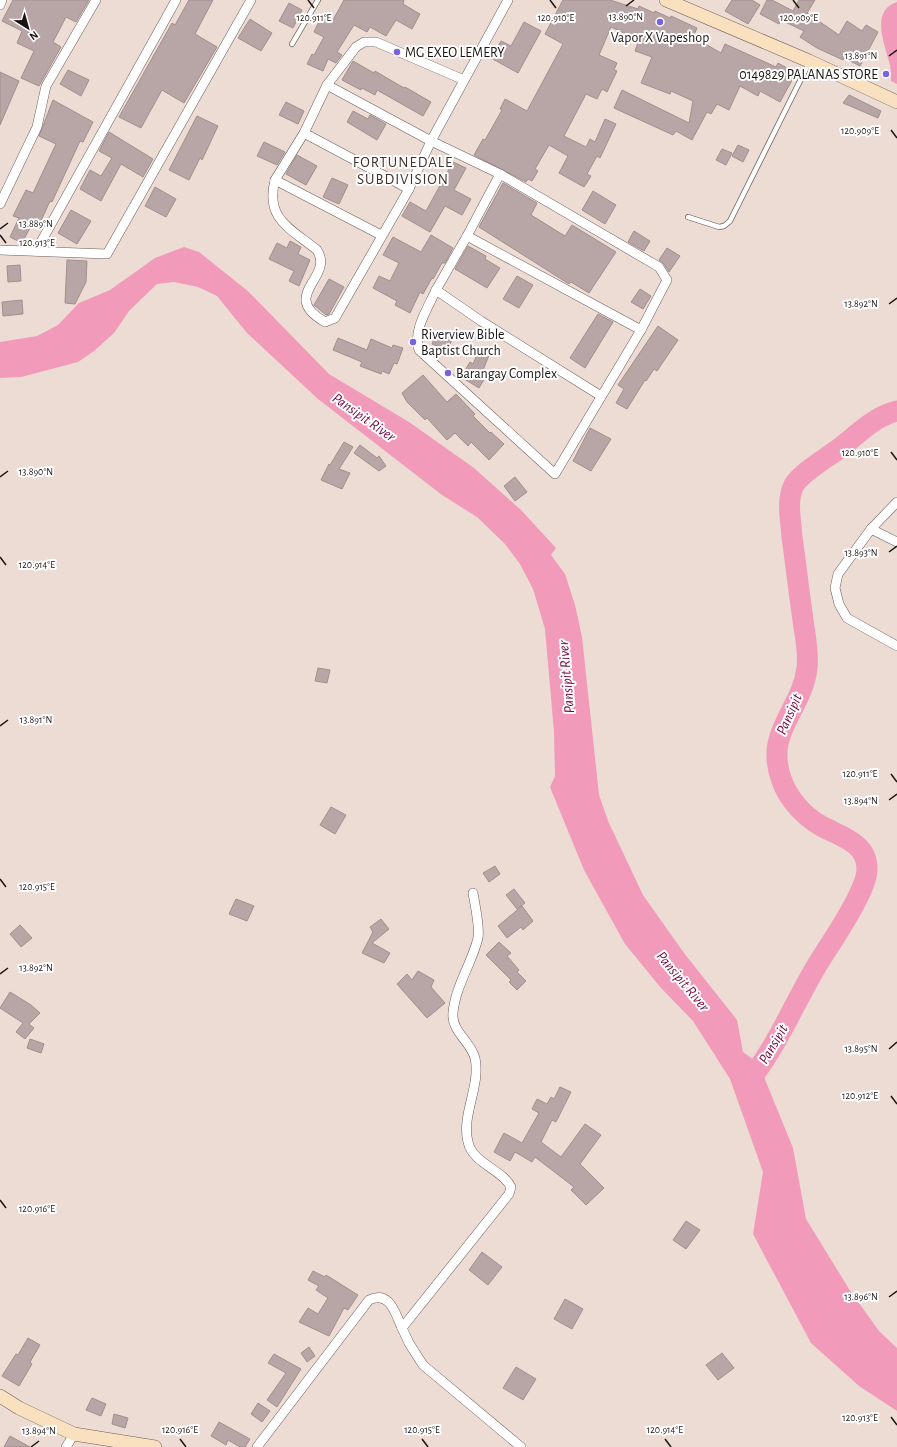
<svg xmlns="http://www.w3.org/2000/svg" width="897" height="1447" viewBox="0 0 897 1447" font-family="'Alegreya Sans',sans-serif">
<rect width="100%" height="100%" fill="#eddcd4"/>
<!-- water -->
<g fill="#f29ab9">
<path d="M897 2V84L891 81C891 76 891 70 890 65 886 46 869 11 897 2Z"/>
<path d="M184 247 199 252 249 292 329 374 409 422 474 468 521 510 556 548 551 555 565 574 575 605 582 637 599 795 608 821 643 895 684 953 737 1020 743 1052 754 1060 771 1065 764 1077 793 1148 806 1219 849 1289 879 1331 897 1348V1411L859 1386 811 1343 753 1234 763 1172 730 1079 693 1021 661 988 625 944 584 870 550 787 555 776 554 732 545 629 533 589 520 564 505 544 477 517 442 495 318 399 247 333 217 296 198 287 174 282 157 284 129 311 114 333 94 351 78 362 21 377 0 378V342L37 336 58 325 79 303 110 290 155 258Z"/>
</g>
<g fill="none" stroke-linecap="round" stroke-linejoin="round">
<!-- river -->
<path stroke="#f29ab9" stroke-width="21" d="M753 1076C777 1044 793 1007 813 972 826 949 866 894 867 870 868 841 837 836 818 824 803 815 788 798 782 781 763 732 802 711 807 668 809 652 805 636 803 620 799 593 796 565 792 537 791 521 786 500 794 485 802 472 828 457 840 448 858 434 875 416 897 411"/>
</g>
<!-- building -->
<g fill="#b8a5a5" stroke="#a18f8e">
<path d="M13 0H89L76 22 66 17 53 42 61 47 39 86 21 78 34 51 17 43 22 31 2 21Z"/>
<path d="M189 0H213L195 34 217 47 184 103 162 90 141 128 119 117 172 23 175 25Z"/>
<path d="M344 0H404L403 4 420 14 412 29 396 20 386 36 370 27 367 32 354 25 337 52 342 55 336 63 328 59 323 71 307 64 312 54 314 55 324 37 314 32 322 15 333 20Z"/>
<path d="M563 0H610L638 9 639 6 654 13 655 11 670 18 671 16 697 28 693 37 721 53 725 44 776 67 778 63 796 73 780 102 760 91 758 96 740 86 729 110 717 104 711 114 707 112 692 140 676 131 673 135 614 108 622 90 689 123 693 101 671 91 670 94 641 83 652 57 635 51 639 40 611 27 599 55 617 63 614 70 617 71 607 92 602 89 597 99 586 94 564 136 586 147 590 139 595 142 605 119 616 124 600 158 597 156 587 174 591 176 584 187 559 173 568 156 549 145 535 169 538 171 532 181 528 179 526 182 474 155 483 139 485 140 502 110 500 109 505 99 527 111 563 44 545 34Z"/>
<path d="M732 0H752L760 5 748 24 725 11Z"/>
<path d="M767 0H772L793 11 799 0H815L807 13 839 35 847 21 862 31 866 25 878 32 860 66 844 58 843 60 817 48 800 37 804 31 781 20 779 24 760 14Z"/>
<path d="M289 3 302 10 293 28 279 21Z"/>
<path d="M250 19 272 33 261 51 238 38Z"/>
<path d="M524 22 541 31 518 73 491 58 501 41 511 46Z"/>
<path d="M353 61 374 73 375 71 404 88 405 87 431 102 423 116 377 90 375 95 362 88 361 90 342 80Z"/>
<path d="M68 70 89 80 81 96 60 84Z"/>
<path d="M0 72 19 81 0 125Z"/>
<path d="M849 95 881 111 878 118 843 103Z"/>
<path d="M53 100 93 122 83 142 80 141 52 202 50 201 40 223 34 220 22 243 10 237 19 218 13 216 26 190 33 193 56 144 39 136Z"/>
<path d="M286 102 304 111 298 124 279 115Z"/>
<path d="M353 111 368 119 370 115 386 124 377 140 347 122Z"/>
<path d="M197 116 218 126 202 160 200 158 189 180 169 170Z"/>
<path d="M109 132 153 159 143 177 121 164 101 201 80 189 90 170 101 176 112 158 99 151Z"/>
<path d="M264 142 285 152 277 165 257 156Z"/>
<path d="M738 145 749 150 743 162 732 156Z"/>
<path d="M722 149 732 153 726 165 716 160Z"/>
<path d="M297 155 317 166 306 185 286 174Z"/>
<path d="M453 162 466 168 454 190 471 199 462 215 445 206 430 232 402 216 410 202 426 211Z"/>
<path d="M332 178 348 185 339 204 323 197Z"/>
<path d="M503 183 537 203 531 215 565 236 572 225 616 252 589 293 571 282 569 284 479 227Z"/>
<path d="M155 187 176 199 166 217 145 206Z"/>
<path d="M593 191 616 205 605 224 582 210Z"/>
<path d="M71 210 91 221 77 244 58 233Z"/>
<path d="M634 231 650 241 644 251 628 242Z"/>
<path d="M431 235 453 248 445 263H442L433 279 432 278 423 294 420 292 410 313 395 305 397 301 373 288 379 276 390 281 399 263 383 255 393 237 421 252Z"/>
<path d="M290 241 301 247 298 254 310 260 299 286 289 281 294 271 269 259 277 243 287 248Z"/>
<path d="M468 246 486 256 485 259 500 268 487 288 455 269Z"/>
<path d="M667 248 680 256 669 272 664 264 659 260Z"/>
<path d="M67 260 87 261 86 282 75 304 65 303Z"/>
<path d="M20 265 21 281 8 282 7 266Z"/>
<path d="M517 276 533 285 519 308 503 299Z"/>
<path d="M329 279 344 287 329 314 326 315 314 305Z"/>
<path d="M640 289 651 296 643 309 631 302Z"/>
<path d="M22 300 23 314 3 316 2 302Z"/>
<path d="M598 314 613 322 585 368 570 358Z"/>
<path d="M658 326 678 340 657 371 654 369 646 381 645 380 627 409 616 403 624 389 618 385Z"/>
<path d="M437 332 452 339 448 350 432 344Z"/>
<path d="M338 338 367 350 371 339 392 348 393 345 403 348 397 364 394 363 389 374 382 371 381 374 360 366 362 362 333 350Z"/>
<path d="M480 348 490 353 483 370 488 373 479 388 461 377 470 362 473 364Z"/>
<path d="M423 375 447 402 456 394 475 414 473 416 490 433 491 432 504 444 489 460 471 442 468 446 455 433 447 440 427 418 425 420 407 402 402 393Z"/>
<path d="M590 428 611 439 591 471 573 461Z"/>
<path d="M344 442 353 447 339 469 350 473 342 489 321 480 329 464 330 465Z"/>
<path d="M360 445 377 458 379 456 386 466 379 471 354 453Z"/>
<path d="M515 477 527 492 515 501 504 486Z"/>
<path d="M318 668 330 670 327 683 315 681Z"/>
<path d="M331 807 346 815 335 834 320 825Z"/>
<path d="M495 866 500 874 489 882 483 873Z"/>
<path d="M514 889 525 903 517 909 506 895Z"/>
<path d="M236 899 254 906 247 921 229 914Z"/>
<path d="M522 906 533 921 523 930 521 927 507 938 498 926Z"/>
<path d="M381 919 389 929 372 943 390 953 384 963 362 953 373 932 370 927Z"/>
<path d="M20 925 32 938 21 947 10 934Z"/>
<path d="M499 942 511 953 507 956 519 970 517 972 526 981 517 990 509 982 511 980 486 955Z"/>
<path d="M418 971 434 980 431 987 445 1003 427 1018 397 984 407 974 412 980Z"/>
<path d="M10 992 31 1005 40 1013 29 1024 34 1028 25 1039 16 1032 23 1023 0 1008Z"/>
<path d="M30 1039 44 1044 41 1053 27 1048Z"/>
<path d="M560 1087 571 1092 556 1122 552 1120 541 1142 561 1157 585 1124 601 1135 580 1164 604 1188 586 1205 571 1190 574 1187 535 1157 532 1162 515 1152 510 1161 494 1152 504 1133 522 1143 539 1113 532 1109 537 1099 547 1104 551 1097 554 1099Z"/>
<path d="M686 1221 700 1230 686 1249 673 1240Z"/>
<path d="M482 1252 502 1267 488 1285 469 1270Z"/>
<path d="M313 1271 325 1277 326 1275 358 1295 348 1310 344 1308 329 1336 299 1322 308 1308 318 1314 328 1298 316 1290 319 1286 308 1280Z"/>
<path d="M565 1299 583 1309 572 1329 554 1319Z"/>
<path d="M28 1338 40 1345 30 1362 32 1364 19 1386 2 1376 16 1354 18 1355Z"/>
<path d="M309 1347 315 1356 307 1362 301 1353Z"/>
<path d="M722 1353 734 1368 718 1380 706 1365Z"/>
<path d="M274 1354 301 1369 277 1407 267 1400 286 1373 268 1363Z"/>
<path d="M516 1367 536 1379 523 1400 503 1388Z"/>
<path d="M92 1398 106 1404 101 1416 86 1410Z"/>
<path d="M258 1403 270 1411 262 1422 251 1414Z"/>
<path d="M114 1414 128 1418 125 1428 112 1424Z"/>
<path d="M219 1422 250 1439 245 1447H240L228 1440 226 1445 211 1436Z"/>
<path d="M10 1436 30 1447H4Z"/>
</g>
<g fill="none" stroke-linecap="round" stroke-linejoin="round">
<defs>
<g id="lane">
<path d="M292 44 318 0"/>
<path d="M688 217 719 227 724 226 730 221 809 63"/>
</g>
<g id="street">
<path d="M0 5 2 0"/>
<path d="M327 85 431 141 500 174 659 267 667 280 641 330 555 474 419 350C412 331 429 306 436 290"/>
<path d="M304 133 409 189"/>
<path d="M500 174 467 236 641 330"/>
<path d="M275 180C265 219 290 228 317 250 335 278 278 295 325 322L335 318 409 189 431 141 508 0"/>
<path d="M0 204 37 127 46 86 96 0"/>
<path d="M381 235 275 180 304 133 327 85 356 47 364 42H376L464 80"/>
<path d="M467 236 436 290 481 321 601 396"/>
<path d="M0 250 107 254 251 0"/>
<path d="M36 251 176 0"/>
<path d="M897 502 871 529 838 574 835 588 839 604 847 618 897 646"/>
<path d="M871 529 897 542"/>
<path d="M473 893C475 905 480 927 478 938 472 963 455 987 453 1013 451 1031 471 1042 475 1058 481 1086 461 1115 468 1142 473 1164 502 1169 511 1187L509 1194 402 1328 409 1343 423 1365 521 1447"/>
<path d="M66 1447 74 1434"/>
<path d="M257 1447 369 1300C390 1290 395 1313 402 1328"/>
</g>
<g id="secondary">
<path d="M666 0 809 61 897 102"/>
<path d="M0 1396 19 1408 74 1434 155 1447"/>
</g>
</defs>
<!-- lane casing -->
<use href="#lane" stroke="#6c5d57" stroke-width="6"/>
<!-- street casing -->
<use href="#street" stroke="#6c5d57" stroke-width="10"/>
<!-- secondary casing -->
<use href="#secondary" stroke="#6c5d57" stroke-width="14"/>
<!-- lane -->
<use href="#lane" stroke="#fff" stroke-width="4.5"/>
<!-- street -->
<use href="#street" stroke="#fff" stroke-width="9"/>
<!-- secondary -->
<use href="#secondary" stroke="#f9e0bf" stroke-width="13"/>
</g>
<!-- ticks -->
<path fill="none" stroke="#1a1412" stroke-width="1.5" d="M308 0 314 8M550 0 556 8M793 0 799 8M626 6 634 0M889 56 897 50M891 130 897 138M0 229 8 223M0 235 6 243M889 304 897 298M891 452 897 460M0 477 8 471M889 552 897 546M0 557 6 565M0 726 8 720M891 774 897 782M889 800 897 794M0 879 6 887M0 974 8 968M889 1049 897 1042M891 1096 897 1104M0 1200 6 1208M889 1297 897 1291M891 1417 897 1425M180 1439 186 1447M422 1439 428 1447M665 1439 671 1447M31 1447 39 1441"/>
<!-- markers -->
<g fill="#7863de" stroke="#fff" stroke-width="1.5">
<circle cx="660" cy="22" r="4"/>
<circle cx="397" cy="52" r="4"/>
<circle cx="886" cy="74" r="4"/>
<circle cx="413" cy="342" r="4"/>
<circle cx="448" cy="373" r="4"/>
</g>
<g text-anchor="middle" stroke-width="4" stroke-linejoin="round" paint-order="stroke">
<!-- poi labels -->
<g font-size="14" fill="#1a1412" stroke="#fff" text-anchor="start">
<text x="660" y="42" text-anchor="middle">Vapor X Vapeshop</text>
<text x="405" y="57">MG EXEO LEMERY</text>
<text x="878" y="79" text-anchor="end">0149829 PALANAS STORE</text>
<text x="421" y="339">Riverview Bible<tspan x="421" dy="16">Baptist Church</tspan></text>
<text x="456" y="378">Barangay Complex</text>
</g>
<!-- neighbourhood labels -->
<g font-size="15" letter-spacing="1" fill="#40322d" stroke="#fff">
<text x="403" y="167">FORTUNEDALE<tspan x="403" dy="17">SUBDIVISION</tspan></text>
</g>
<!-- water labels -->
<g font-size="15" font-style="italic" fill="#71063e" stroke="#fff">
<text transform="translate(364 417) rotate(35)" y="5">Pansipit River</text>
<text transform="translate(566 677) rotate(-95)" y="5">Pansipit River</text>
<text transform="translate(789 714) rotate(-66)" y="5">Pansipit</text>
<text transform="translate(683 981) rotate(50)" y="5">Pansipit River</text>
<text transform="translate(773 1044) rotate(-59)" y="5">Pansipit</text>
</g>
</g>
<g font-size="10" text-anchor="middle" fill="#1a1412" stroke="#fff" stroke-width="4" stroke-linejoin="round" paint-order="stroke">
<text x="626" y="20">13.890°N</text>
<text x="314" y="21">120.911°E</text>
<text x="556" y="21">120.910°E</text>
<text x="799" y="21">120.909°E</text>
<text x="861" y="59">13.891°N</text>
<text x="860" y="134">120.909°E</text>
<text x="36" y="227">13.889°N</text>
<text x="37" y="246">120.913°E</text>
<text x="861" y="307">13.892°N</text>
<text x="860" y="456">120.910°E</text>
<text x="36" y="475">13.890°N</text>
<text x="861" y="556">13.893°N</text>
<text x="37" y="568">120.914°E</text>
<text x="36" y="723">13.891°N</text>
<text x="860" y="777">120.911°E</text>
<text x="861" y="804">13.894°N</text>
<text x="37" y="890">120.915°E</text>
<text x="36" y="971">13.892°N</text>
<text x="861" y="1052">13.895°N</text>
<text x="860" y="1099">120.912°E</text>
<text x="37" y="1212">120.916°E</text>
<text x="861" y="1300">13.896°N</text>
<text x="860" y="1421">120.913°E</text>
<text x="180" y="1433">120.916°E</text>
<text x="422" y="1433">120.915°E</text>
<text x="665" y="1433">120.914°E</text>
<text x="39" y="1434">13.894°N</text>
</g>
<!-- north arrow -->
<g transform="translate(28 28) rotate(143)" stroke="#ffffff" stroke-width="3" paint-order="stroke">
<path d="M0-3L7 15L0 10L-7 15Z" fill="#1a1412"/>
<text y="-6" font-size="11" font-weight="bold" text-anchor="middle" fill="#1a1412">N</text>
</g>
</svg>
